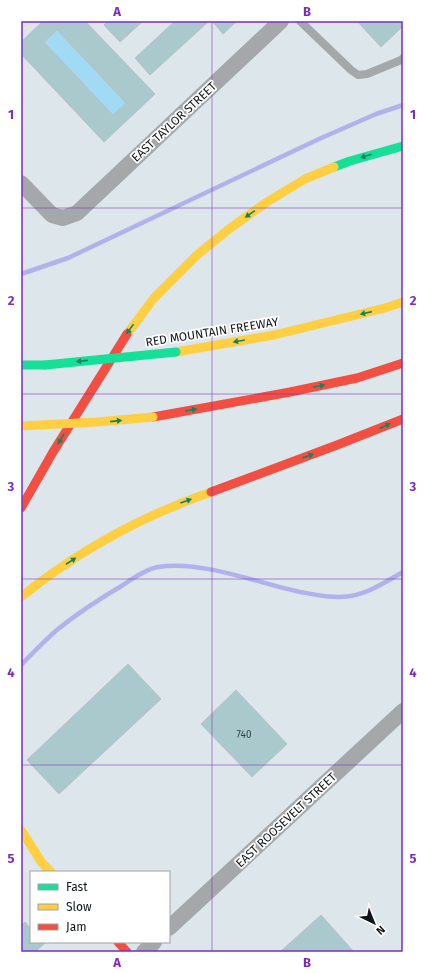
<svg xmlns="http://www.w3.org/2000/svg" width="424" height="973" viewBox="0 0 424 973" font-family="'Fira Sans',sans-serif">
<rect width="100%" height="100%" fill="#dce6eb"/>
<!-- green -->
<path fill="#a1daf4" d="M57 30 126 103 113 115 44 42Z"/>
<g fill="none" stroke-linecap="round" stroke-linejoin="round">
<!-- stream -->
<g stroke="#b1b1ec" stroke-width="4.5">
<path d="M21 274 68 258 319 139 376 114 403 105"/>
<path d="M21 665C33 653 45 640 58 629 78 613 101 598 123 585 133 578 146 569 158 567 200 560 258 583 300 592 317 595 334 599 351 596 369 593 387 581 403 572"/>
</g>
</g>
<!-- building -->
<g fill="#aac9cd" stroke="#b9c1c4" fill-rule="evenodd">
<path d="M43 21H85L155 94 104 142 21 54V42ZM57 30 126 103 113 115 44 42Z"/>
<path d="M108 21H143L120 42 104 25Z"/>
<path d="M175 21H209L150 75 135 58Z"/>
<path d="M212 21H237L223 34Z"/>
<path d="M357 21H403V26L381 47Z"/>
<path d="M128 664 161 699 59 794 27 760Z"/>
<path d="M236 690 287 744 252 777 201 724Z"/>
<path d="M321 915 354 952H280Z"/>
<path d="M25 922 31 929V942L45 943 35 952H21V926Z"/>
</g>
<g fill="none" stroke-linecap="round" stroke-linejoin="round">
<!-- lane -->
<path stroke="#a4a8aa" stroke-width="8" d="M300 21 351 70 358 75 367 74 401 60 403 58"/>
<!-- street -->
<g stroke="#a4a8aa" stroke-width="16">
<path d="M21 183 52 215 63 218 77 213 281 21"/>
<path d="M169 928 403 711"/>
<path d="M144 952 154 942"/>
</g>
<!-- fast -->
<g stroke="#16e098" stroke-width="9">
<path d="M334 167 350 161 403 146"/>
<path d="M21 365H45"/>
</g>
<!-- slow -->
<g stroke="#ffcf43" stroke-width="9">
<path d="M127 334 154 298 197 255 229 229 267 202 305 179 334 167"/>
<path d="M176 352 274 335 385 308 403 302"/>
<path d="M21 597C78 551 142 516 211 492"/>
<path d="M21 830 42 863 51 872"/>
</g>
<!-- jam -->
<g stroke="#f24e42" stroke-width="9">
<path d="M153 417 290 392 357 378 403 363"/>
<path d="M211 492 337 445 403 419"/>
<path d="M21 508 53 452 127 334"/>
<path d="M118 942 127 952"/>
</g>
<!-- fast-bridge -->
<path stroke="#16e098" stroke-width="9" d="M45 365 176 352"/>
<!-- slow-bridge -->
<path stroke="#ffcf43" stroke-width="9" d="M21 426 97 422 153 417"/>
</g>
<!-- one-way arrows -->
<defs><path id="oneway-solid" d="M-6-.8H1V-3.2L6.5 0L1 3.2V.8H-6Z"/></defs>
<g fill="#13855e">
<use href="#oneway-solid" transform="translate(366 156) rotate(162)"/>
<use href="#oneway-solid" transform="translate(250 214) rotate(145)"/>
<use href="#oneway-solid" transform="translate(366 313) rotate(167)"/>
<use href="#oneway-solid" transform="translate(130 329) rotate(126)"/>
<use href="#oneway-solid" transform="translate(239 341) rotate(170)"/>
<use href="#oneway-solid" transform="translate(82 361) rotate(174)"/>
<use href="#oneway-solid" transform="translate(319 386) rotate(-12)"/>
<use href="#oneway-solid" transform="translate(191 410) rotate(-10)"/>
<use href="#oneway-solid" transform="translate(116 421) rotate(-6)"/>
<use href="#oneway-solid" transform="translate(385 426) rotate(-24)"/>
<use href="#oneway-solid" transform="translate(61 439) rotate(121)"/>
<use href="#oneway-solid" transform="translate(308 456) rotate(-20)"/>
<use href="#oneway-solid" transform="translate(186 501) rotate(-20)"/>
<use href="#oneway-solid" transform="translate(71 561) rotate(-33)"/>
</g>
<!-- grid -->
<path fill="none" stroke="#7b2cbf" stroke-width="1" stroke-opacity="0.55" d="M212 21V952M21 208H403M21 394H403M21 579H403M21 765H403"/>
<g text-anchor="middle" stroke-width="3.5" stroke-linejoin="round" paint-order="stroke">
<!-- number labels -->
<g font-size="10" fill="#364245">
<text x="244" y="738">740</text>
</g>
<!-- street labels -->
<g font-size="12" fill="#0f1518" stroke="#fff">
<text transform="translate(174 122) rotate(-43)" y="4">EAST TAYLOR STREET</text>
<text transform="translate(212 332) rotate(-9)" y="4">RED MOUNTAIN FREEWAY</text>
<text transform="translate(286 820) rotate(-43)" y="4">EAST ROOSEVELT STREET</text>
</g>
</g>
<!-- border -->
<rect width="424" height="973" fill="none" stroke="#ffffff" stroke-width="44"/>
<!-- legend -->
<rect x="30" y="871" width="140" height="72" fill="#ffffff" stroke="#9fa1a3"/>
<rect x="38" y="884" width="20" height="6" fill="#16e098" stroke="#9fa1a3"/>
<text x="66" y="891" font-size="12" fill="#0f1518">Fast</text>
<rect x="38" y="904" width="20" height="6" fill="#ffcf43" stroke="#9fa1a3"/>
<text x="66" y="911" font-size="12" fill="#0f1518">Slow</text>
<rect x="38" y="924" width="20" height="6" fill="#f24e42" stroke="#9fa1a3"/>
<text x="66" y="931" font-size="12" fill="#0f1518">Jam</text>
<!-- north arrow -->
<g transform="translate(374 923) rotate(137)" stroke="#ffffff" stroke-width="3" paint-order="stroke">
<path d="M0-3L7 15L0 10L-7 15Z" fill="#0f1518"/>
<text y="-6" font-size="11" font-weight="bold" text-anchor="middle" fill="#0f1518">N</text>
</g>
<rect x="22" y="22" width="380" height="929" fill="none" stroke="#7b2cbf" stroke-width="1.5"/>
<g font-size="13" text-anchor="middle" font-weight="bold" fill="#7b2cbf">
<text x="117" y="16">A</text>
<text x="307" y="16">B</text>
<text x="11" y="119">1</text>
<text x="413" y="119">1</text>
<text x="11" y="305">2</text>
<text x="413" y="305">2</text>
<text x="11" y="491">3</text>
<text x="413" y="491">3</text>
<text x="11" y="677">4</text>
<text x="413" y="677">4</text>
<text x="11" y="863">5</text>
<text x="413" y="863">5</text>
<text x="117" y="967">A</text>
<text x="307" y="967">B</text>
</g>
</svg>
